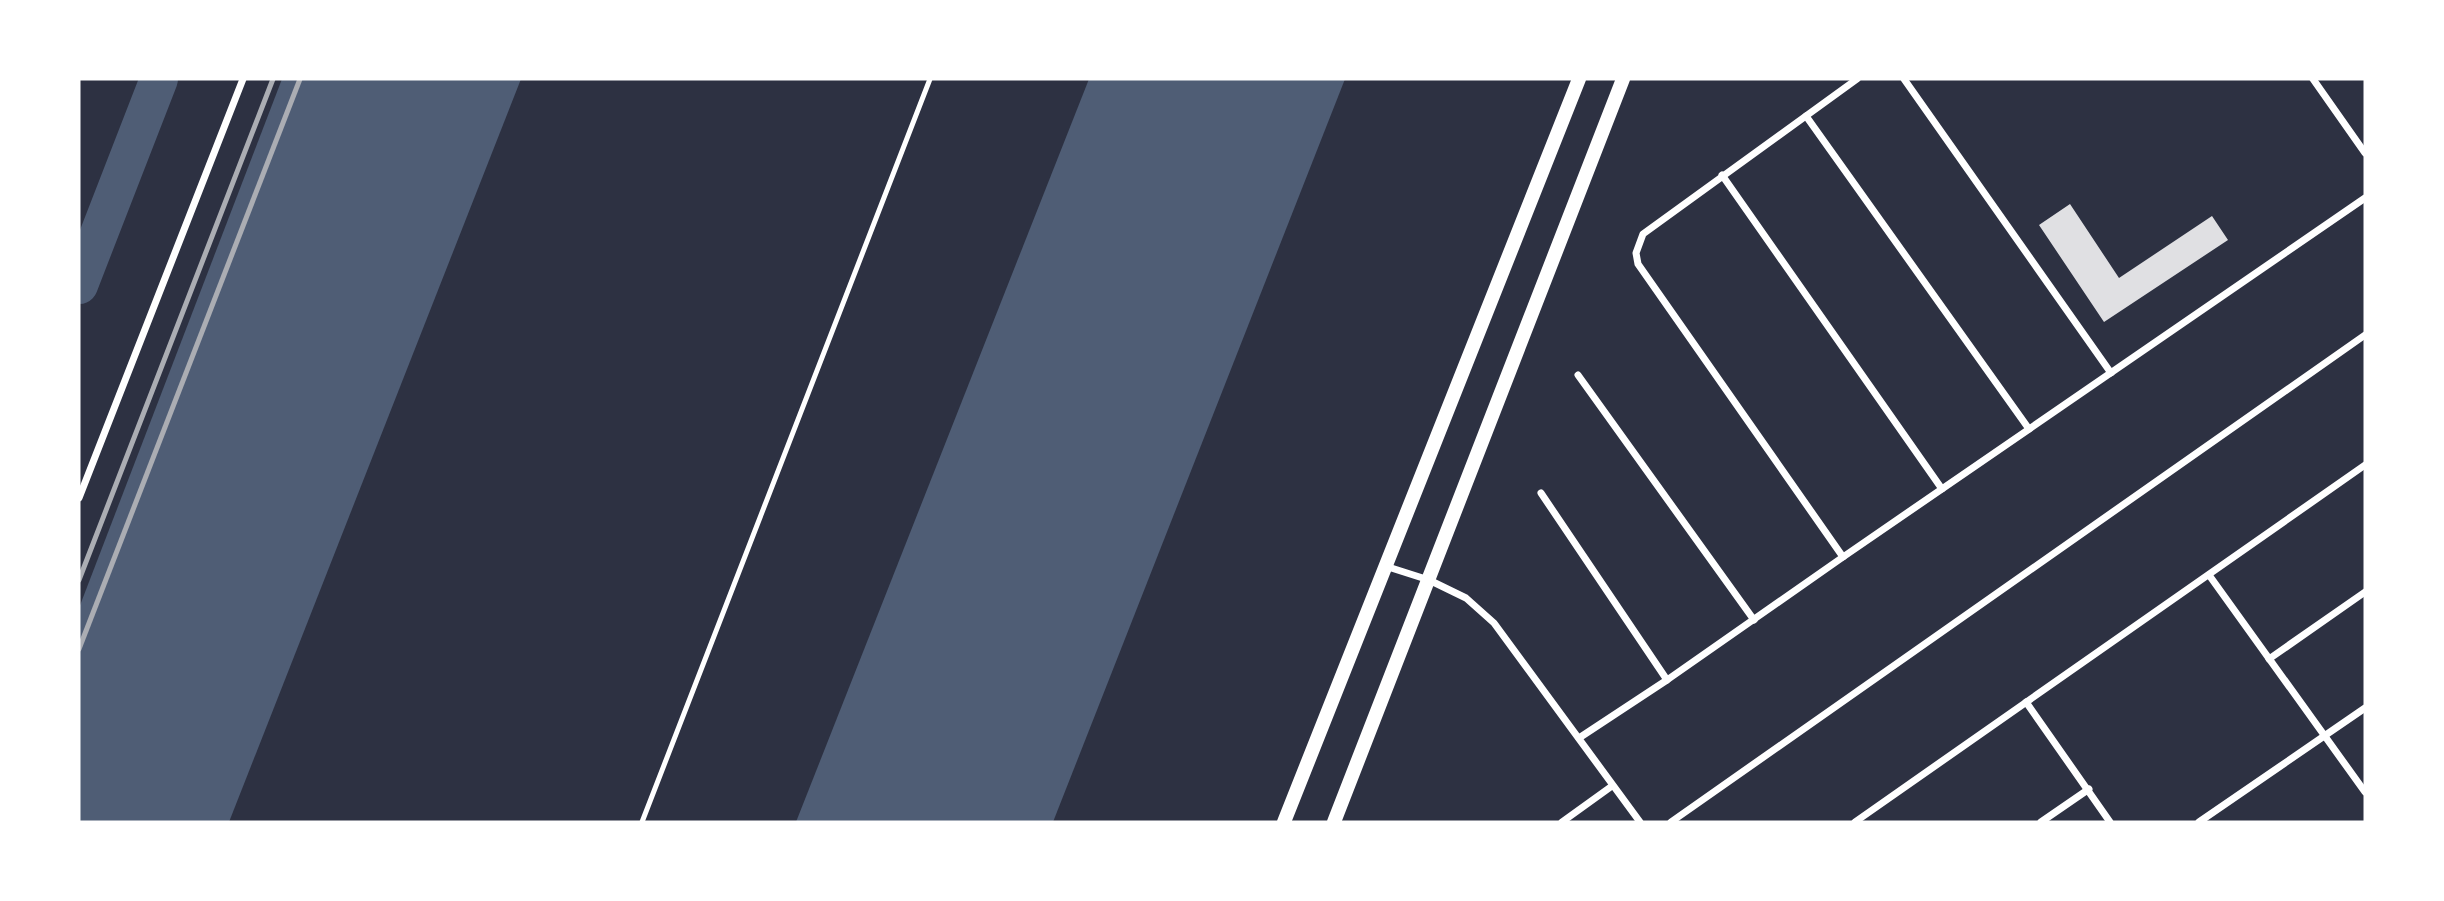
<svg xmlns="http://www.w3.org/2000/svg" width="2444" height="901" viewBox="0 0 2444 901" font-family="Literata,serif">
<rect width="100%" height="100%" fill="#2d3142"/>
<!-- water -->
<g fill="#4f5d75">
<path d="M282 79H521L229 822H79V608Z"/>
<path d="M1089 79H1345L1053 822H796Z"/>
</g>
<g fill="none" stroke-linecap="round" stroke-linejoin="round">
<!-- canal -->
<path stroke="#4f5d75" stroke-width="38" d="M79 285 159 79"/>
</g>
<!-- building -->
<path fill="#e0e0e3" d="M2070 204 2119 278 2212 216 2228 240 2104 322 2039 225Z"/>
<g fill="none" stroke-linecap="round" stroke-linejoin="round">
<!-- service -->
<path stroke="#fff" stroke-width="5" d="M642 822 930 79"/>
<!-- minor -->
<g stroke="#fff" stroke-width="7">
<path d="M1904 79 2111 373"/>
<path d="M2313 79 2365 153"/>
<path d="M1806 116 2029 429"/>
<path d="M1722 175 1942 489"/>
<path d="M1578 375 1754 620"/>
<path d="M1541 493 1667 680"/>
<path d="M79 498 243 79"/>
<path d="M1843 557 1638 264 1636 253 1643 234 1857 79"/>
<path d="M1385 566 1429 580 1466 598 1494 623 1640 822"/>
<path d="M2209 575 2365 792"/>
<path d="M2269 659 2365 592"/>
<path d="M2026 702 2110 822"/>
<path d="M1579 738 1667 680 1843 557 2365 198"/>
<path d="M1562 822 1612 786"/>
<path d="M1671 822 2365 335"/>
<path d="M1855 822 2365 465"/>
<path d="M2041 822 2089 789"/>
<path d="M2199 822 2365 708"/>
</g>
<!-- secondary -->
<g stroke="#fff" stroke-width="14">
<path d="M1284 822 1579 79"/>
<path d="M1334 822 1623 79"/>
</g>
<!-- rail -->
<g stroke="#abadb3" stroke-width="5">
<path d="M79 580 273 79"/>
<path d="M79 649 300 79"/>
</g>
</g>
<!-- border -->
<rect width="2444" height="901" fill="none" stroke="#ffffff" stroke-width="161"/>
</svg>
